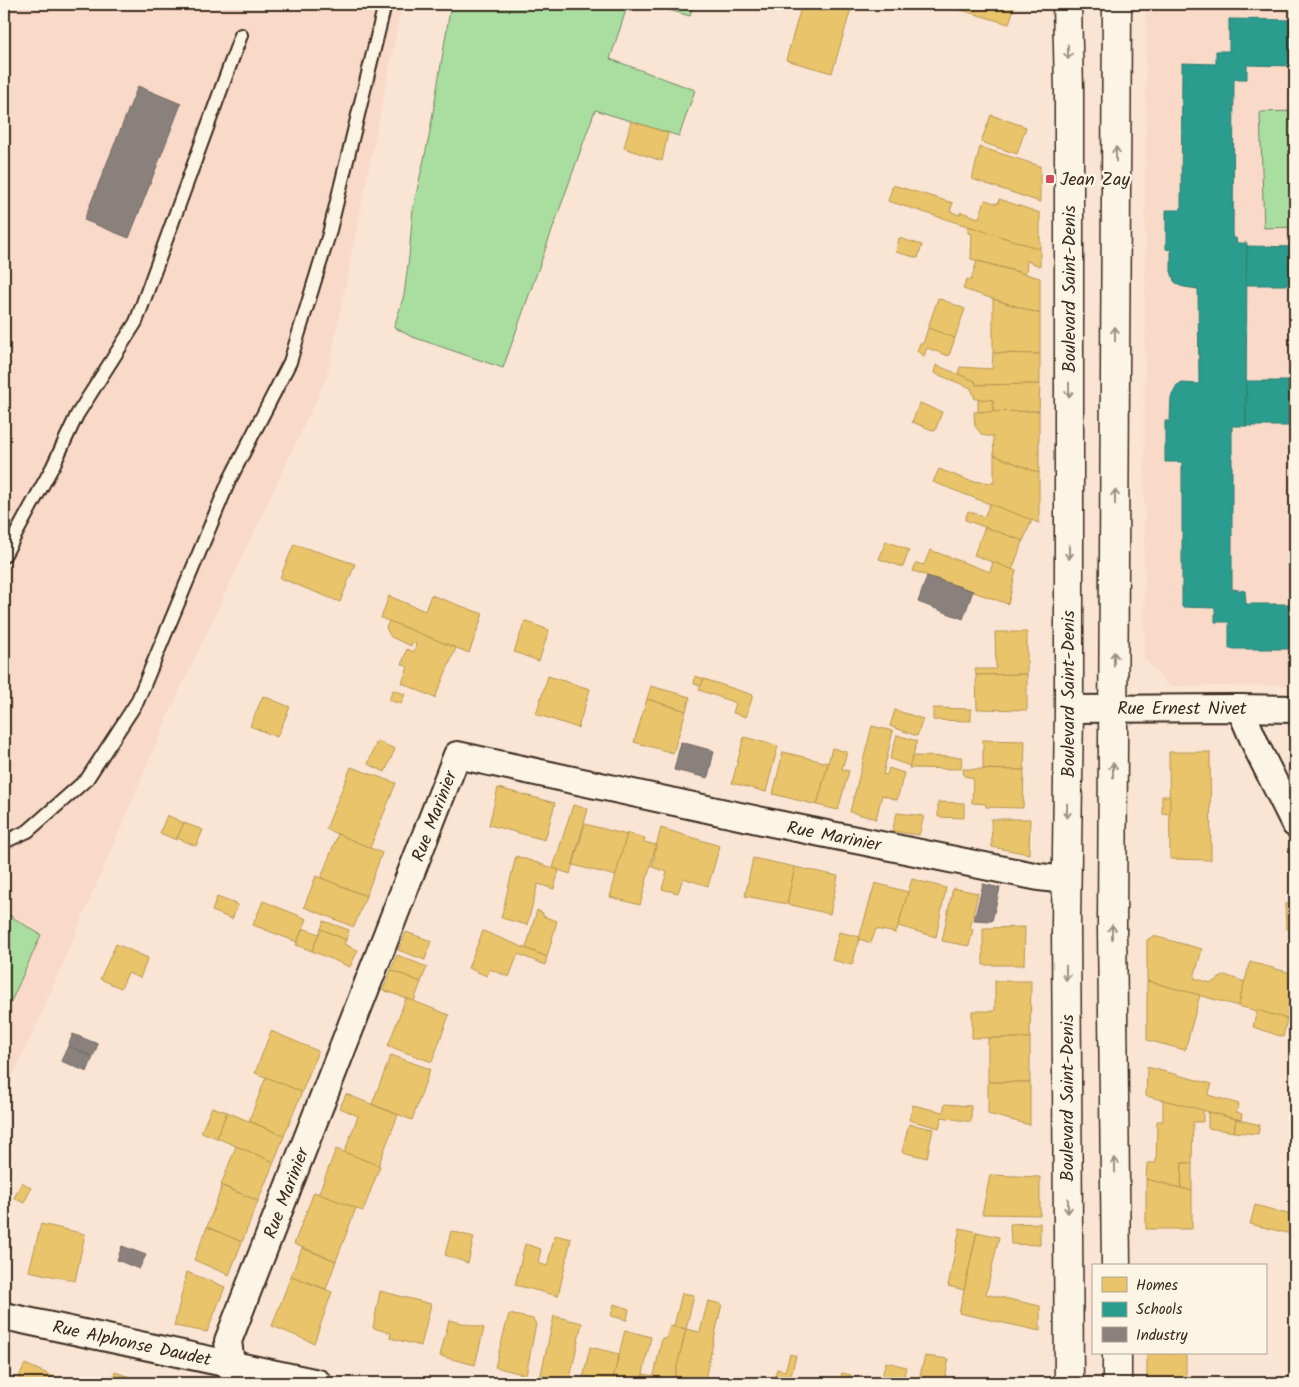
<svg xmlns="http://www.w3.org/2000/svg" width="1299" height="1387" viewBox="0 0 1299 1387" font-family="Kalam,sans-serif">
<rect width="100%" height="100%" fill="#fae4d4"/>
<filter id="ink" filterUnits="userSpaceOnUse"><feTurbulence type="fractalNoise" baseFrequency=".02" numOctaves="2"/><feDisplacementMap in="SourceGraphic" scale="10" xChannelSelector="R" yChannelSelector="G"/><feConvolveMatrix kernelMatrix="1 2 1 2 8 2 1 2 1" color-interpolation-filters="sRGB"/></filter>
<g filter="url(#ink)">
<!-- built -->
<g fill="#f9d9c8">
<path d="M4 4H402L327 376 173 704 36 1026 4 1094Z"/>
<path d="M1146 4H1295V685L1170 686 1144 659Z"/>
</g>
<!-- green -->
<g fill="#aadea1" stroke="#728460">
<path d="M451 4H628L610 59 695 90 679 136 595 110 503 368 410 336 394 327 404 295 409 257 413 208 429 137Z"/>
<path d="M648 4H693L690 16Z"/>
<path d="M1295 111V227L1264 228 1260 112Z"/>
<path d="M4 912 41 935 4 1017Z"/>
</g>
<!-- homes -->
<g fill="#e9c46a" stroke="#b59653">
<path d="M802 4H834L851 9 832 73 786 60Z"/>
<path d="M945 4H1015L1009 24 944 5Z"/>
<path d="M991 115 1026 127 1017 154 981 142Z"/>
<path d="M631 121 668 133 662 161 624 148Z"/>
<path d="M980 147 1040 166V202L972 179Z"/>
<path d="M893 185 953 203 950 211 959 215 961 212 979 218 985 200 998 204 999 199 1040 213V249L888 201Z"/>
<path d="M968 226 1040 249V266L1027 261 1026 274 971 259 972 234 968 233Z"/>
<path d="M899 238 922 245 918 258 896 252Z"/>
<path d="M977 261 1040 278V314L963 289 967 279 971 280Z"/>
<path d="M938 298 965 309 955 338 928 328Z"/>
<path d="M993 299 1040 314V354L993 353Z"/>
<path d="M928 328 955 338 949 356 927 348 924 356 917 351 920 343 923 344Z"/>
<path d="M993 353 1040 354V384L976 385 975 381 958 374 960 367 992 369Z"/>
<path d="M936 365 975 381 976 385 1040 384 1039 411 993 412V400L975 399 971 388 934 373Z"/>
<path d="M978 399 993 400V412H978Z"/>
<path d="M920 403 942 412 935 431 912 422Z"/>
<path d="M1039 411V473L994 455 993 436H987L982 435 975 426 974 412Z"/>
<path d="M994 455 1039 473V523L933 482 939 469 970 481 994 483Z"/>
<path d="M990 504 1032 520 1023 541 965 520 968 511 984 517Z"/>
<path d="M985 527 1023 541 1012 570 974 555Z"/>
<path d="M886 541 909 550 903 567 879 559Z"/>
<path d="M294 544 355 564 340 602 280 578Z"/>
<path d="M930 550 990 572 993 562 1016 571 1008 604 913 571 916 563 924 565Z"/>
<path d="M431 595 483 614 469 653 381 618 389 596 425 611Z"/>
<path d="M389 621 456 648 435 698 402 683 408 667 402 664 407 649 414 652 416 644 412 642 411 646 391 637 386 628Z"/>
<path d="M525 621 549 630 539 661 514 652Z"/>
<path d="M995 632H1027V674L976 675 975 669H996Z"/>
<path d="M1027 674V710L977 709 976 675Z"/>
<path d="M548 676 590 689 578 728 536 714Z"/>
<path d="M695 676 704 679 701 686 694 684Z"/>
<path d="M704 679 753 695 746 717 733 713 736 703 699 690Z"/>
<path d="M651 686 690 697 686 711 647 699Z"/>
<path d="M393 690 405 694 401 704 389 700Z"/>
<path d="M263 696 290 707 277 737 250 726Z"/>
<path d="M647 699 686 711 673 753 634 742Z"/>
<path d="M933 708 971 709V721L933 720Z"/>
<path d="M895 710 923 719 917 736 890 726Z"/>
<path d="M872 726 893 731 883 774 887 775 889 768 904 773 897 800 882 795 876 819 850 812Z"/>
<path d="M897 735 917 741 910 766 890 759Z"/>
<path d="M744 737 778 746 766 792 732 783Z"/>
<path d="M983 740 1025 741 1024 770 983 769Z"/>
<path d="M377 741 395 749 385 772 368 764Z"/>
<path d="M832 748 847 752 842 769 849 771 838 810 817 805Z"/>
<path d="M783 752 828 763 817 805 773 794Z"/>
<path d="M1169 752H1210L1211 860 1170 859Z"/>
<path d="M913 756 962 757 961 769 909 768Z"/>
<path d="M351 767 396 783 370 848 326 829Z"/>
<path d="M963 769 1024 770 1023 808 986 807V804L972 803 973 778 964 776Z"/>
<path d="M498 788 555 803 545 840 489 825Z"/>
<path d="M1162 796H1170V814L1162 813Z"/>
<path d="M938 802 964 803V818L938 817Z"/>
<path d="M573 805 588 809 570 874 553 868Z"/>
<path d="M897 813 924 816 919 835 892 831Z"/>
<path d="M167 815 184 823 176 840 160 833Z"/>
<path d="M991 819H1030L1029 854 992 847Z"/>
<path d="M184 823 203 830 196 846 177 838Z"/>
<path d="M585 824 627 835 616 876 573 865Z"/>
<path d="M661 828 720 846 708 886 683 878 678 893 662 889 667 872 652 867 655 855 654 854Z"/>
<path d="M627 833 645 838 644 842 656 845 640 905 610 897Z"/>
<path d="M338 834 382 853 366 896 321 878Z"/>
<path d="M516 856 559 870 554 889 538 884 527 925 501 918Z"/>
<path d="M753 858 795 867 787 904 745 896Z"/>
<path d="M795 867 838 876 830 914 787 904Z"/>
<path d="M316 876 366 896 354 927 304 907Z"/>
<path d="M912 879 946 888 936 937 898 926Z"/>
<path d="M875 883 908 892 896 933 876 929 871 943 859 939Z"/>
<path d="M953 888 978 893 970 929H973L969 946 942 941Z"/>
<path d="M217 897 238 905 232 919 212 911Z"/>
<path d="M263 901 307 919 297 942 253 925Z"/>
<path d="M1285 904H1295V930L1286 929Z"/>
<path d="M537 910 543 913V916L557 921 547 957 526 948Z"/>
<path d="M324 921 349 930 346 940 321 929Z"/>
<path d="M1025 927 1024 965H983V928Z"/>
<path d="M303 928 319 934 312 951 296 945Z"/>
<path d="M321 929 346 940 344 944 358 950 350 967 312 951Z"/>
<path d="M483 931 547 957 545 965 518 954 509 977 490 969 487 976 468 968Z"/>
<path d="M406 932 431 941 425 960 398 950Z"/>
<path d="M839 932 860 937 852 965 832 960Z"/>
<path d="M1153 936 1202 949 1194 978 1211 983 1225 975 1245 982 1238 1006 1147 981V940Z"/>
<path d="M116 944 148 958 140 978 128 973 121 988 100 979Z"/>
<path d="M397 955 427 967 421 982 391 970Z"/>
<path d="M1250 962 1295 974V983L1287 1019 1238 1006Z"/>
<path d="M391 970 421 982 414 1001 383 990Z"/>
<path d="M995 981H1031L1030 1038H972V1011H995Z"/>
<path d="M1147 981 1200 995 1185 1050 1147 1040Z"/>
<path d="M406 998 449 1015 432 1062 388 1046Z"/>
<path d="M1257 1010 1287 1019 1283 1037 1253 1027Z"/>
<path d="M271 1031 318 1051 302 1092 255 1073Z"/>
<rect x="988" y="1038" width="42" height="44"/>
<path d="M391 1055 430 1069 412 1120 372 1104Z"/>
<path d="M1147 1067 1212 1084 1208 1095 1239 1104 1236 1112 1242 1114 1241 1120 1146 1096Z"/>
<path d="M266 1077 302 1092 284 1136 249 1121Z"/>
<path d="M988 1082H1030V1125L988 1114Z"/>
<path d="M346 1094 398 1115 378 1166 344 1153 358 1116 340 1108Z"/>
<path d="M1163 1100 1203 1110V1122H1193L1192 1163H1182L1181 1188 1146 1179 1147 1163H1156L1157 1121H1163Z"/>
<path d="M945 1104 971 1106V1122L942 1117 939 1128 909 1120 913 1105 943 1112Z"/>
<path d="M212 1107 227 1112 217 1138 201 1132Z"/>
<path d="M227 1112 284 1136 274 1162 217 1138Z"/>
<path d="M1208 1112 1236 1119 1234 1132 1208 1128Z"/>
<path d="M1236 1119 1260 1125 1258 1134 1234 1132Z"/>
<path d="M909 1124 933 1129 927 1158 902 1152Z"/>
<path d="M236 1146 274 1162 258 1201 221 1185Z"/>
<path d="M336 1149 380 1166 363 1211 318 1195Z"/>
<path d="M1182 1163H1192V1191L1181 1188Z"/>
<path d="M990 1175 1040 1177V1215L982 1214Z"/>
<path d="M1146 1179 1192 1191V1229H1146Z"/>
<path d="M22 1182 31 1188 24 1203 14 1198Z"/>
<path d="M222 1186 258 1201 242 1242 207 1227Z"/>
<path d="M314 1192 356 1208 336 1261 294 1244Z"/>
<path d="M1255 1205 1295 1216V1235L1250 1224Z"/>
<path d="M1040 1223V1245L1011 1244 1010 1224Z"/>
<path d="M41 1224 85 1234 75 1281 29 1271Z"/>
<path d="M207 1227 242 1242 229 1275 194 1260Z"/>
<path d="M960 1228 977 1232 964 1290 948 1286Z"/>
<path d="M451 1231 474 1237 468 1263 445 1255Z"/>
<path d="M977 1232 999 1237 986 1294 1040 1306V1331L959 1313Z"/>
<path d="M555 1235 571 1239 558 1296 515 1285 525 1244 541 1249 538 1263 547 1266Z"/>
<path d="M302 1248 336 1261 326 1289 291 1276Z"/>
<path d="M187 1272 225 1287 207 1332 174 1326Z"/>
<path d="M291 1276 332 1292 314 1343 272 1326Z"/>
<path d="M380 1291 431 1304 421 1346 390 1338 391 1333 373 1328Z"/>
<path d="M682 1293 694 1295 686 1329 674 1326Z"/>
<path d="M708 1301 722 1304 704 1383H673L686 1329 700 1332Z"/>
<path d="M614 1304 629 1309 627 1320 611 1316Z"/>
<path d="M509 1314 533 1319 536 1324 526 1375 495 1367Z"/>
<path d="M554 1316 582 1323 569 1383H562L540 1378Z"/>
<path d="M449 1320 484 1328 475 1365 440 1356Z"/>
<path d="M670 1326 686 1329 673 1383H641L643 1374 654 1376 662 1338 666 1339Z"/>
<path d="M625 1330 651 1337 641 1383H612Z"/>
<path d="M590 1347 619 1354 612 1383H582Z"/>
<path d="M1147 1353H1186V1382L1147 1380Z"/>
<path d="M790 1354 796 1356 789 1383H773L777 1369 785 1371Z"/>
<path d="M925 1356 949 1359 944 1383H918Z"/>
<path d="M886 1362 906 1367 903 1380 906 1381V1383H880Z"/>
<path d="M25 1364 68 1383H16Z"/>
<path d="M115 1372 147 1383H111Z"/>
<path d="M842 1373 851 1375 849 1383H839Z"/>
<path d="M808 1377 819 1379V1383H806Z"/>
<path d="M850 1377 875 1383H849Z"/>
<path d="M1147 1380 1186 1382 1193 1383H1147Z"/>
</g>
<!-- schools -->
<g fill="#2a9d8f" stroke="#2f7a6d">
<path d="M1229 19 1295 20V66L1247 65V79H1234L1233 238H1236L1237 243H1247V246L1246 426H1232V589L1245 591 1246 604H1295V649H1229V622H1215V608L1182 607V462H1165V421H1170L1171 397 1177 386 1182 383 1199 384 1198 289 1184 287 1178 285 1174 281 1171 271V250L1166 249V210H1181L1182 63 1216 64V51H1229Z"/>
<path d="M1247 246 1295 247V285H1246Z"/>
<rect x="1246" y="381" width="49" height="45"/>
</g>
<!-- industry -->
<g fill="#8a817c" stroke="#726760">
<path d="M138 86 181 104 129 238 84 220Z"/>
<path d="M927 576 973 591 963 619 918 602Z"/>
<path d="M681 742 714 751 708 778 674 770Z"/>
<path d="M983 884 1000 888 992 921 974 920Z"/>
<path d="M73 1034 98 1044 93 1057 68 1046Z"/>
<path d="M68 1046 93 1057 87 1072 61 1061Z"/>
<path d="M122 1246 146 1255 139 1269 117 1260Z"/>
</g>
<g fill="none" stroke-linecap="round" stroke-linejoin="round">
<defs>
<g id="service">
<path d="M4 556 53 466 77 415 136 322 241 35"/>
<path d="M4 842 28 831 87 779 137 702 229 481 290 362 329 234 385 4"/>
</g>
<g id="minor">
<path d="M1240 708 1258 750 1295 824"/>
<path d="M1069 709 1240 708 1295 709"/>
<path d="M4 1316 318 1383"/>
<path d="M237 1383 231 1364 228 1341 457 755 772 823 1039 877 1057 879"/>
</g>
<g id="secondary">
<path d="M1067 4 1069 90V709L1066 924 1069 1383"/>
<path d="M1116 1266 1112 928 1117 4"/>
<path d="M1117 1353V1383"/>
</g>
</defs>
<!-- service casing -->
<use href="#service" stroke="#3b2a1e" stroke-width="16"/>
<!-- minor casing -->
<use href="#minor" stroke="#3b2a1e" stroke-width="30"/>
<!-- secondary casing -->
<use href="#secondary" stroke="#3b2a1e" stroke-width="31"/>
<!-- service -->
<use href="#service" stroke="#fcf5e5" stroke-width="12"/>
<!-- minor -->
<use href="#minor" stroke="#fcf5e5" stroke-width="26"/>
<!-- secondary -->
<use href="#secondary" stroke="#fcf5e5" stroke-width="28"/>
</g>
<!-- one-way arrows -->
<defs><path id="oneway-shaft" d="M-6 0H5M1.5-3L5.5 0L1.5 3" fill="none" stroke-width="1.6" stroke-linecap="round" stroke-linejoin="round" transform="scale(1.25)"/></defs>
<g stroke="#9c9082">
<use href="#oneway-shaft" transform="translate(1068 52) rotate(89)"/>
<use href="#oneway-shaft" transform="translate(1116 154) rotate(-90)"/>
<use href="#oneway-shaft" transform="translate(1115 334) rotate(-90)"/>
<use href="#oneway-shaft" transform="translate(1069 390) rotate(90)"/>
<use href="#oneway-shaft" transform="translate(1115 497) rotate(-90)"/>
<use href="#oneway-shaft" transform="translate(1069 552) rotate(90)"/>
<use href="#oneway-shaft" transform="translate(1114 659) rotate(-89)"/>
<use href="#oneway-shaft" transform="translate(1113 770) rotate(-90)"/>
<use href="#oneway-shaft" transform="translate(1067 811) rotate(91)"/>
<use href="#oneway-shaft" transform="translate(1112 932) rotate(-90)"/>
<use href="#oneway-shaft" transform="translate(1066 973) rotate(90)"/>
<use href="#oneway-shaft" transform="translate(1115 1165) rotate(-91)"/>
<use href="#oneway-shaft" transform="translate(1068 1206) rotate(90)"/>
</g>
</g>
<!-- markers -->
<rect fill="#d1495b" stroke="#fcf5e5" stroke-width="2" x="1045" y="174" width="10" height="10" rx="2.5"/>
<g text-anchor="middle" stroke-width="5" stroke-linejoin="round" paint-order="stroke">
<!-- poi labels -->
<g font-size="18" fill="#3b2a1e" stroke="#fcf5e5" text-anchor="start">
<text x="1060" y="185">Jean Zay</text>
</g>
<!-- street labels -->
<g font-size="18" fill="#3b2a1e" stroke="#fcf5e5">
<text transform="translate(1069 289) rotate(-90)" y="6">Boulevard Saint-Denis</text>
<text transform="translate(1068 694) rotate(-90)" y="6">Boulevard Saint-Denis</text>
<text x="1182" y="714">Rue Ernest Nivet</text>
<text transform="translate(434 816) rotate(-69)" y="6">Rue Marinier</text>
<text transform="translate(834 836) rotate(11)" y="6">Rue Marinier</text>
<text transform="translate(1067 1098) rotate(-90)" y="6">Boulevard Saint-Denis</text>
<text transform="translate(286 1193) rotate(-69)" y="6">Rue Marinier</text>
<text transform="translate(132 1343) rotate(12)" y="6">Rue Alphonse Daudet</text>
</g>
</g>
<!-- margin -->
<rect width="1299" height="1387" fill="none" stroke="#fcf5e5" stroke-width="20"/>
<rect x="10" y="10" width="1279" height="1367" fill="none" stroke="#3b2a1e" stroke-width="2" filter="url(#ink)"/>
<!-- legend -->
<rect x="1092" y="1264" width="175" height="90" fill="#fcf5e5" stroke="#afa495"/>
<rect x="1102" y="1277" width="25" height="15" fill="#e9c46a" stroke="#afa495"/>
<text x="1136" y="1290" font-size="15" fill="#3b2a1e">Homes</text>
<rect x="1102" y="1302" width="25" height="15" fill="#2a9d8f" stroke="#afa495"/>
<text x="1136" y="1314" font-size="15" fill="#3b2a1e">Schools</text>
<rect x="1102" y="1327" width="25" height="15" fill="#8a817c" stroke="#afa495"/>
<text x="1136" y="1340" font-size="15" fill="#3b2a1e">Industry</text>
</svg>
